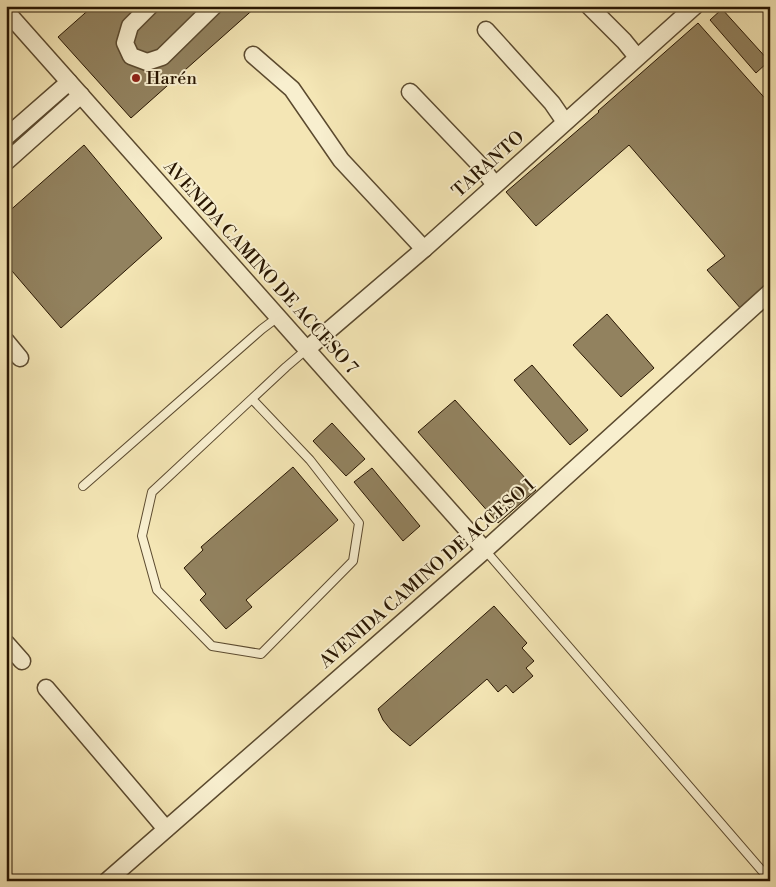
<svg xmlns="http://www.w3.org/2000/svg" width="776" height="887" viewBox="0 0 776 887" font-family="'Libre Bodoni',serif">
<rect width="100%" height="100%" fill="#f4e6b5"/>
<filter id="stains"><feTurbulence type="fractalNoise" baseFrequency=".004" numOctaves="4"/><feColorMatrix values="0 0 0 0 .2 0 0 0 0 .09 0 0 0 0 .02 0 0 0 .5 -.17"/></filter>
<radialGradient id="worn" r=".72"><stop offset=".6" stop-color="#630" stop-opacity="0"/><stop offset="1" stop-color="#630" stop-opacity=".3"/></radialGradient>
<!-- building -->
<g fill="#92825f" stroke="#281602">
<path d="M93 6H257L131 118 58 37Z"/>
<path d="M722 9 769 61 756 73 710 20Z"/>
<path d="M698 23 770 104V284L742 310 707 270 725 256 629 145 536 226 506 192 599 112 598 111Z"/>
<path d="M84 145 162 238 61 328 6 264V214Z"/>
<path d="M607 314 654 368 621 397 573 345Z"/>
<path d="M532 365 588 430 570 445 514 380Z"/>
<path d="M455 400 536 490 498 523 418 432Z"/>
<path d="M332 423 365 459 346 476 313 441Z"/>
<path d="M293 467 338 520 246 600 252 607 226 629 200 600 206 594 184 568 203 550 201 547Z"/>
<path d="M372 468 420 526 403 541 354 482Z"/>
<path d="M494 606 527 643 522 648 534 661 526 668 533 676 513 693 506 685 498 692 487 679 410 746 391 730 383 720 378 709Z"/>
</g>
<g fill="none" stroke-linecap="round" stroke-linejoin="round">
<defs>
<g id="lane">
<path d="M252 399 310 460 359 523 353 561 261 654 212 646 157 590 142 536 152 492 286 367 307 349"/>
<path d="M83 486 262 329 278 317"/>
<path d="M485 550 770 880"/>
</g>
<g id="street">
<path d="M150 6 130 26 125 43 131 56 147 62 162 57 214 6"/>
<path d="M589 6 624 41 637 57"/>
<path d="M6 11 485 550"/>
<path d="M486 30 552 103 565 122"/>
<path d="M253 55 292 89 341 160 424 249"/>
<path d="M410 92 479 164 495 185"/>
<path d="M6 137 69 82"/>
<path d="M6 162 81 95"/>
<path d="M6 341 20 358"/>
<path d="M307 349 424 249 695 6"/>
<path d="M6 643 22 661"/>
<path d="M46 688 166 829"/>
<path d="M107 881 485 550 770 292"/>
</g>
</defs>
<!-- lane casing -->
<use href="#lane" stroke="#5b4a2f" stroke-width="10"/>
<!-- street casing -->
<use href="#street" stroke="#5b4a2f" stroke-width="19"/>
<!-- lane -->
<use href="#lane" stroke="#f8efcf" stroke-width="8"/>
<!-- street -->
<use href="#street" stroke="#f8efcf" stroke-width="16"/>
</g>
<!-- markers -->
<circle fill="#8f2418" stroke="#f8efcf" stroke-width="2" cx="136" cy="78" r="5"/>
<g text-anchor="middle" stroke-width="4" stroke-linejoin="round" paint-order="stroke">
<!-- poi labels -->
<g font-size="18" fill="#281602" stroke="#f8efcf" text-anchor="start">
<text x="146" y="84">Harén</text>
</g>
<!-- street labels -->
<g font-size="18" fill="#281602" stroke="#f8efcf">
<text transform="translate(488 164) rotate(-42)" y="6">TARANTO</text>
<text transform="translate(261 267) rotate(48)" y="6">AVENIDA CAMINO DE ACCESO 7</text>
<text transform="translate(427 573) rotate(-41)" y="6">AVENIDA CAMINO DE ACCESO 1</text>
</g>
</g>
<!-- margin -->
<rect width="776" height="887" fill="none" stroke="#f4e6b5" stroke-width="25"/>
<rect x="8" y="8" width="761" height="872" fill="none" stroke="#281602" stroke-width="2.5"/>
<rect x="12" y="12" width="751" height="862" fill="none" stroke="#281602"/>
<rect width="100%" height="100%" filter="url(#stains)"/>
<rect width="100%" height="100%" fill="url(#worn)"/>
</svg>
